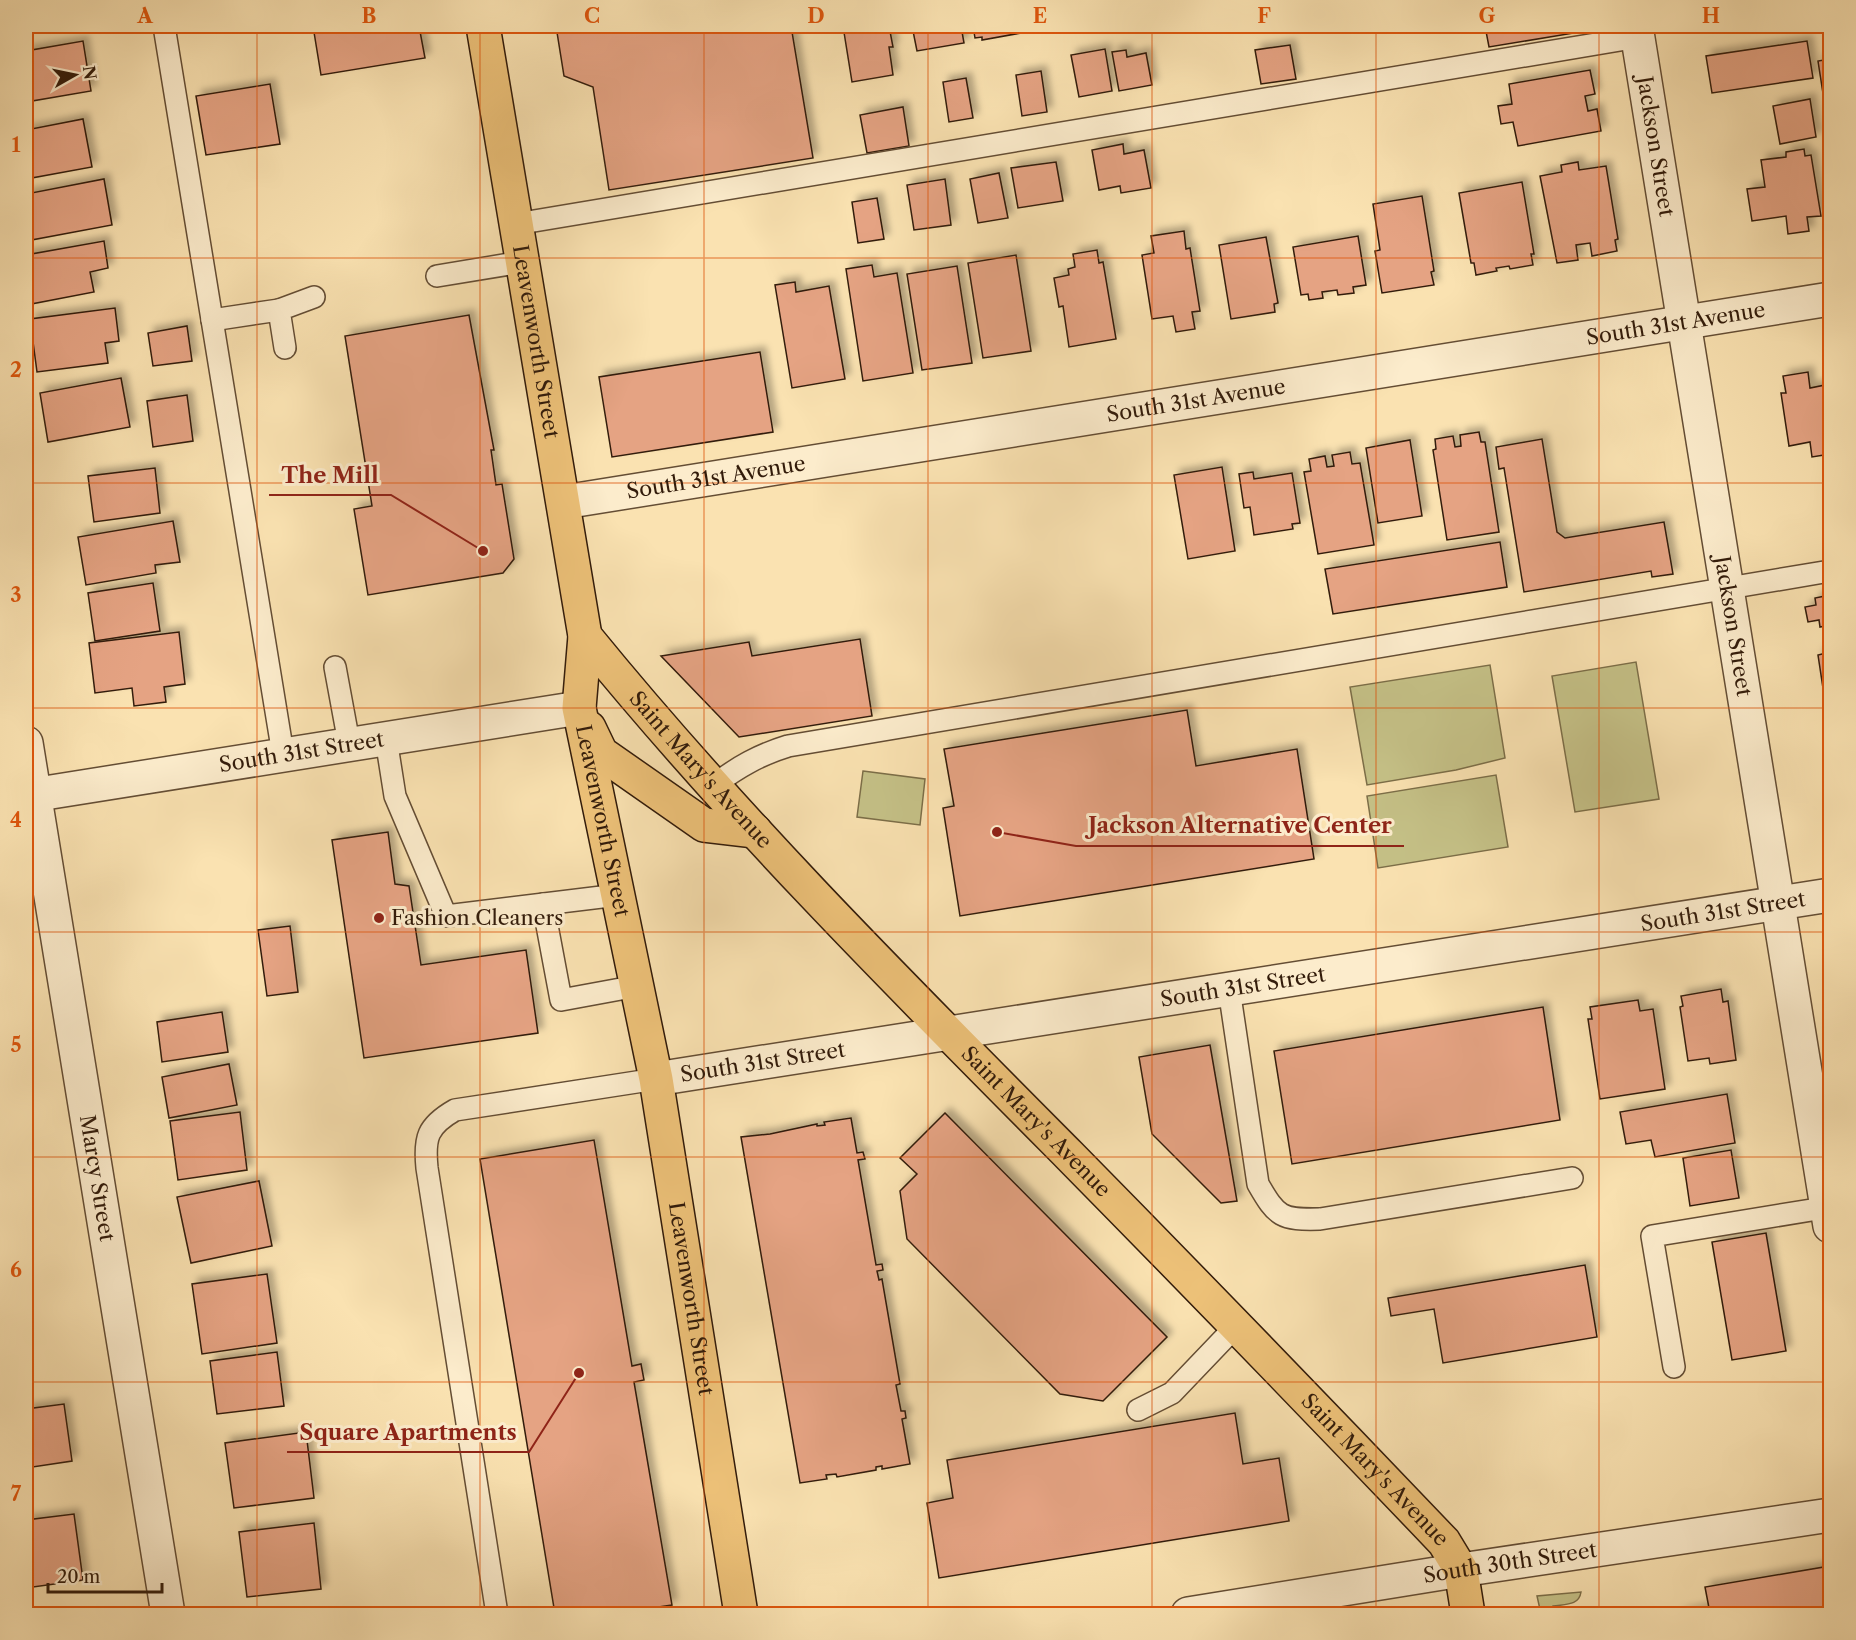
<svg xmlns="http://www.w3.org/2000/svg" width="1856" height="1640" viewBox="0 0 1856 1640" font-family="'Libre Caslon Text',serif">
<defs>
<filter id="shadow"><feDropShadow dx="5.5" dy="-5.5" stdDeviation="3" flood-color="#0004"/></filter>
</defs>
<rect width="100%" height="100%" fill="#fae2b1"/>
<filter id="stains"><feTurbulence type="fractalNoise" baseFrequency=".00333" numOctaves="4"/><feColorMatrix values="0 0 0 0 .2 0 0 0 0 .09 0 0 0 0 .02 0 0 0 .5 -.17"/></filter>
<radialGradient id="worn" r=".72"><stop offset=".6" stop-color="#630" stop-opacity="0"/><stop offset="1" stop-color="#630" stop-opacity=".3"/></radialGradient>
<!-- green -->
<g fill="#c5c187" stroke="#7c6e48" stroke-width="1.5">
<path d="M1636 662 1659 799 1575 812 1552 676Z"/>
<path d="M1490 665 1505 758 1456 770 1367 785 1350 687Z"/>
<path d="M863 771 925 779 920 825 857 817Z"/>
<path d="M1496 775 1508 847 1378 868 1367 796Z"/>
<path d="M1581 1592C1579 1606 1565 1604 1553 1606L1554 1614H1541L1537 1596Z"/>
</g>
<!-- building -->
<g fill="#e5a383" stroke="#321b0a" stroke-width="1.5" filter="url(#shadow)">
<path d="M313 26H419L425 58 321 75Z"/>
<path d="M556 26H791L813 158 609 190 593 87 564 76Z"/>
<path d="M843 26H889L893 47H889L893 75 852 82Z"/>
<path d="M912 26H961L964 43 917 51Z"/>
<path d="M973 26H1032V31L982 40V37L975 38Z"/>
<path d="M1485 26H1572L1574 33 1489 47Z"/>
<path d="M83 41 91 91 26 102V51Z"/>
<path d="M1807 41 1813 78 1712 93 1706 56Z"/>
<path d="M1290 45 1296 79 1261 84 1255 50Z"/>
<path d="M1105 49 1112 91 1079 97 1071 55Z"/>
<path d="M1126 50 1127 57 1146 53 1152 85 1119 91 1112 52Z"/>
<path d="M1830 59V99L1824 100 1818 61Z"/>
<path d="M1590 70 1595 94 1585 96 1588 111 1597 109 1601 131 1518 146 1513 122 1501 124 1498 106 1512 104 1509 84Z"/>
<path d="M1041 71 1047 112 1022 116 1016 75Z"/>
<path d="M966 78 973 118 949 122 943 82Z"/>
<path d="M270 84 280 144 206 155 196 96Z"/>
<path d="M1810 99 1816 137 1780 144 1773 106Z"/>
<path d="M903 107 909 146 867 153 860 115Z"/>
<path d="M83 119 92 167 26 179V130Z"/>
<path d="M1123 144 1124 154 1144 150 1151 188 1121 193 1120 186 1099 190 1092 150Z"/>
<path d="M1804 149 1805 156 1811 155 1821 216 1807 217 1809 231 1788 234 1786 216 1752 221 1747 189 1765 187 1761 160 1786 157V152Z"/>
<path d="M1056 162 1063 201 1018 208 1011 168Z"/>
<path d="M1578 162 1579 170 1606 166 1618 239 1615 240 1617 251 1592 256 1590 243 1576 245 1578 260 1557 263 1540 176 1562 172 1561 165Z"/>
<path d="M999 173 1008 218 978 223 970 179Z"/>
<path d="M104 179 112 225 26 241V194Z"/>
<path d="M945 179 951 225 914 230 907 185Z"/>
<path d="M1522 182 1534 254H1531L1533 265 1510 269 1509 266 1496 268 1497 271 1476 275 1474 263H1471L1459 193Z"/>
<path d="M1422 196 1434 271 1431 272 1434 285 1382 293 1375 251 1380 250 1373 204Z"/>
<path d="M877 198 884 239 858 243 852 202Z"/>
<path d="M1184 231 1186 249 1190 248 1200 311 1192 312 1195 329 1176 332 1173 316 1152 319 1142 255 1154 253 1151 236Z"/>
<path d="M1358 236 1366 285 1353 287 1354 293 1338 295 1337 290 1322 292 1323 298 1309 300 1308 294 1301 295 1293 247Z"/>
<path d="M1266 237 1278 303 1274 304 1275 312 1231 319 1219 245Z"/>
<path d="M104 241 108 268 90 272 94 292 26 305V255Z"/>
<path d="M1097 250 1099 263 1103 262 1116 339 1069 347 1063 306 1059 307 1054 278 1069 275 1068 269 1075 267 1073 254Z"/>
<path d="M1016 255 1031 351 983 358 968 263Z"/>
<path d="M872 265 874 277 897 273 913 373 863 381 846 269Z"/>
<path d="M957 266 972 363 922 370 907 274Z"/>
<path d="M795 282 796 292 829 286 845 379 792 388 775 285Z"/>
<path d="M115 308 119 341 105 343 108 363 37 372 30 319Z"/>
<path d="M469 315 494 450H491L496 485 502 484 514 559 503 573 368 595 354 509 372 506 345 336Z"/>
<path d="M187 326 192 361 153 366 148 333Z"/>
<path d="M760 352 773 432 612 457 599 377Z"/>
<path d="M1808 372 1810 388 1830 384V454L1812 457 1810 442 1789 446 1781 393H1786L1783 376Z"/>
<path d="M121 378 130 427 48 442 40 393Z"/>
<path d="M187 395 193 441 153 447 147 401Z"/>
<path d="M1479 432 1481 442H1485L1499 532 1447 540 1433 450 1436 449 1435 439 1453 436 1455 447 1461 446 1460 435Z"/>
<path d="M1542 439 1557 532 1565 538 1664 522 1673 574 1652 577 1651 571 1524 592 1504 468 1499 469 1496 447Z"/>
<path d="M1410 440 1422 516 1378 523 1366 448Z"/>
<path d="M1350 452 1352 464 1360 463 1374 545 1318 554 1304 472 1311 471 1309 459 1325 456 1327 467 1334 466 1332 455Z"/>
<path d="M1222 467 1235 551 1188 559 1174 475Z"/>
<path d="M155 468 160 513 94 522 88 476Z"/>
<path d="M1253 472 1254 479 1292 473 1300 523 1292 524 1293 529 1254 535 1250 507 1244 508 1239 474Z"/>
<path d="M173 521 180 562 155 565 156 573 86 585 78 537Z"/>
<path d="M1500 542 1507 587 1333 614 1325 569Z"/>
<path d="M153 583 160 631 95 641 88 593Z"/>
<path d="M1830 595V625L1820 627 1819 620 1808 622 1805 607 1816 605 1815 598Z"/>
<path d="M179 632 185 684 164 687 166 702 134 706 132 688 95 693 89 643Z"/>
<path d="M860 639 872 716 739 737 661 656 749 642 752 656Z"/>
<path d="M1830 652V707L1826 708 1818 655Z"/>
<path d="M1187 710 1196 766 1297 749 1314 859 960 916 943 808 954 806 944 749Z"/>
<path d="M388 832 395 884 409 886 421 965 526 950 538 1033 364 1058 332 840Z"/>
<path d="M290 926 298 992 267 996 258 930Z"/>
<path d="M1721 989 1723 1002 1728 1001 1736 1060 1710 1064 1709 1058 1688 1061 1680 1007 1683 1006 1681 996Z"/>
<path d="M1638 1000 1640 1011 1653 1009 1665 1089 1600 1099 1588 1019H1592L1590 1007Z"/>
<path d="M1543 1007 1560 1120 1292 1164 1274 1051Z"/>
<path d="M222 1012 228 1052 162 1062 157 1022Z"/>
<path d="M1210 1045 1237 1201 1221 1203 1152 1134 1139 1057Z"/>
<path d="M229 1064 237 1105 169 1118 162 1077Z"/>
<path d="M1727 1094 1735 1143 1655 1157 1651 1140 1626 1144 1620 1112Z"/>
<path d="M240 1112 247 1170 178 1180 170 1121Z"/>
<path d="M945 1113 1167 1337 1103 1401 1060 1394 907 1239 900 1191 917 1174 900 1158Z"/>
<path d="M851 1118 857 1153 863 1152 865 1159 858 1160 876 1265 882 1264 883 1270 877 1271 879 1280 882 1279 900 1384 896 1385 901 1411H905L906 1418 902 1419 910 1464 882 1469V1466L876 1467V1470L837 1477 836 1474 826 1475 827 1479 800 1483 741 1137 770 1134 817 1124V1126L825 1125 824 1122Z"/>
<path d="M594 1140 632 1366 641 1364 644 1380 634 1382 672 1605 611 1614H555L480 1159Z"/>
<path d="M1731 1150 1739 1198 1690 1206 1683 1158Z"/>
<path d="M259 1181 272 1246 191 1263 177 1197Z"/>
<path d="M1766 1233 1786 1351 1732 1360 1712 1242Z"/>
<path d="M1585 1265 1597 1337 1443 1363 1434 1309 1391 1316 1388 1298Z"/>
<path d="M267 1274 277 1343 202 1354 192 1284Z"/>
<path d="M277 1352 284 1406 217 1414 210 1361Z"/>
<path d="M64 1404 72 1461 26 1468V1409Z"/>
<path d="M1235 1413 1243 1464 1279 1458 1289 1521 939 1578 927 1503 953 1498 947 1460Z"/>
<path d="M306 1432 314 1498 234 1508 225 1443Z"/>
<path d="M74 1514 83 1580 26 1588V1520Z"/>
<path d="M314 1523 321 1589 247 1597 239 1532Z"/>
<path d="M1830 1566V1610L1824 1611V1614H1678L1709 1608 1705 1587Z"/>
</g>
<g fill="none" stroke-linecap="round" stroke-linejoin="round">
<defs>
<g id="service">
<path d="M164 26 283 754"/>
<path d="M516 224 1638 37"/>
<path d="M437 276 522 262"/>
<path d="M212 320 279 310"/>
<path d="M285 348 279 310 314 297"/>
<path d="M335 667 349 743"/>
<path d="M386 739 395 796 446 916 618 895"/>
<path d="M714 785C738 767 759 755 788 746L1830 571"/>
<path d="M543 904 561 1000 637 986"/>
<path d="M1229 989 1258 1184C1277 1217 1281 1220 1320 1219L1572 1178"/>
<path d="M1674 1367 1652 1236 1830 1207"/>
<path d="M1138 1410 1172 1393 1237 1325"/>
<path d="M497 1614 427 1168C424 1138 427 1126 455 1110L656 1079"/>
</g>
<g id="minor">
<path id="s1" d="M1636 26 1830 1226"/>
<path id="s2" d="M564 502 1830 299"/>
<path id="s3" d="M26 743 168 1614"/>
<path id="s4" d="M26 796 579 708"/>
<path id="s5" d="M1188 1614 1461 1570 1830 1515"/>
</g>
<g id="tertiary">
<path id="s6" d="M656 1079 1830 895"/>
</g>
<g id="primary">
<path id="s7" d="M483 26 585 636 579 708 656 1079 741 1614"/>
<path id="s8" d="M585 636C734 819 902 987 1069 1155 1195 1283 1320 1412 1444 1542L1461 1570 1468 1614"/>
<path d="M589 728 601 753 704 825 755 831"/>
</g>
</defs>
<!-- service casing -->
<use href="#service" stroke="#644d34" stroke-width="24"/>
<!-- minor casing -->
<use href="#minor" stroke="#644d34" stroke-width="36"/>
<!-- tertiary casing -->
<use href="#tertiary" stroke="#644d34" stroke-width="36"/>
<!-- primary casing -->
<use href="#primary" stroke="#321b0a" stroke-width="36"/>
<!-- service -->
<use href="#service" stroke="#fceccc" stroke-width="21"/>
<!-- minor -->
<use href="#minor" stroke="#fceccc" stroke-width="33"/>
<!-- tertiary -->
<use href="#tertiary" stroke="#fceccc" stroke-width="33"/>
<!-- primary -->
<use href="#primary" stroke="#edc178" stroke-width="33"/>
</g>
<!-- grid -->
<path fill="none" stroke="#df560c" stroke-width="1.5" stroke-opacity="0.55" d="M257 26V1614M480 26V1614M704 26V1614M928 26V1614M1152 26V1614M1376 26V1614M1599 26V1614M26 258H1830M26 483H1830M26 708H1830M26 932H1830M26 1157H1830M26 1382H1830"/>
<!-- markers -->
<circle fill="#8f2418" stroke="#fceccc" stroke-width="2" cx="379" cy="918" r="6"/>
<g text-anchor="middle" stroke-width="6" stroke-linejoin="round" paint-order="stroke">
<!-- street labels -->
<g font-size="21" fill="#321b0a" stroke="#fceccc">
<text dy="7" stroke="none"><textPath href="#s1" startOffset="122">Jackson Street</textPath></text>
<text dy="7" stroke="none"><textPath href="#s2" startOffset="1126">South 31st Avenue</textPath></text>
<text dy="7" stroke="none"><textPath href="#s7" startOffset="320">Leavenworth Street</textPath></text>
<text dy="7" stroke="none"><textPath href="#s2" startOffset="640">South 31st Avenue</textPath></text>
<text dy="7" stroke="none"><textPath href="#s2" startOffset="154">South 31st Avenue</textPath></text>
<text dy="7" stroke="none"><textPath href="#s1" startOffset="608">Jackson Street</textPath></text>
<text dy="7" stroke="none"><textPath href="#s4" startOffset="279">South 31st Street</textPath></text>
<text dy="7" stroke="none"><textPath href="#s8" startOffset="177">Saint Mary's Avenue</textPath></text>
<text dy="7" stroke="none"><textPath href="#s7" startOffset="806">Leavenworth Street</textPath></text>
<text dy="7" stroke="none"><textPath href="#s6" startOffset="1080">South 31st Street</textPath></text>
<text dy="7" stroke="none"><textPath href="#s6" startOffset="594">South 31st Street</textPath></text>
<text dy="7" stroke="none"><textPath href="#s6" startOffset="108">South 31st Street</textPath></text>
<text dy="7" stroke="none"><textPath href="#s8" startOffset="663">Saint Mary's Avenue</textPath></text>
<text dy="7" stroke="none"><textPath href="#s3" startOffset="441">Marcy Street</textPath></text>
<text dy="7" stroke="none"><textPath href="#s7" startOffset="1292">Leavenworth Street</textPath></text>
<text dy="7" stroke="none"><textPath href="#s8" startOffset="1149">Saint Mary's Avenue</textPath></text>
<text dy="7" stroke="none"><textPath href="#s5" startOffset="326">South 30th Street</textPath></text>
</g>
<!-- poi labels -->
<g font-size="21" fill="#321b0a" stroke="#fceccc" text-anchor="start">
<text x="391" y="925">Fashion Cleaners</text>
</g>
</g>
<!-- callouts -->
<path fill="none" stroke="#8f2418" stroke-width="2" d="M483 551L391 495H269M997 832L1076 846H1404M579 1373L529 1452H287"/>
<g fill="#8f2418" stroke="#fceccc" stroke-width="2">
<circle cx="483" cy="551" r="6"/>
<circle cx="997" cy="832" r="6"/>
<circle cx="579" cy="1373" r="6"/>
</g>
<g font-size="22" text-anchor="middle" font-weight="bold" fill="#8f2418" stroke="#fceccc" stroke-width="6" stroke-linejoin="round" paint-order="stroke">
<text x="330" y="483">The Mill</text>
<text x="1240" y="833">Jackson Alternative Center</text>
<text x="408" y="1440">Square Apartments</text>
</g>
<!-- margin -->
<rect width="1856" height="1640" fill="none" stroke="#fae2b1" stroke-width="66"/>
<!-- north arrow -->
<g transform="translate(75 75) rotate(81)" stroke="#fceccc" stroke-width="4.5" paint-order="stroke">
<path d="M0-4.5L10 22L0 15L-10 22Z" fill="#321b0a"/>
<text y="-9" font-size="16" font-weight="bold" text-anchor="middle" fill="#321b0a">N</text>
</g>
<!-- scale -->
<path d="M48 1583v9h114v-9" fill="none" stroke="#321b0a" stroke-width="3"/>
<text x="57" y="1583" font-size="18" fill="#321b0a" stroke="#fceccc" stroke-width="4.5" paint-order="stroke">20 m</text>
<rect x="33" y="33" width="1790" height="1574" fill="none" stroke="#df560c" stroke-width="2"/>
<g font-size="20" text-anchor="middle" font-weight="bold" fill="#df560c">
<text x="145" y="23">A</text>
<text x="369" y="23">B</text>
<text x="592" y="23">C</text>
<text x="816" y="23">D</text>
<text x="1040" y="23">E</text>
<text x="1264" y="23">F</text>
<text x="1487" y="23">G</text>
<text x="1711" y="23">H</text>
<text x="16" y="152">1</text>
<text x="16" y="377">2</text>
<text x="16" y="602">3</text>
<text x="16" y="827">4</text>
<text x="16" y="1052">5</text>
<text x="16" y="1277">6</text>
<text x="16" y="1501">7</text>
</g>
<rect width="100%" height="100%" filter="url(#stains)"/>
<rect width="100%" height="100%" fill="url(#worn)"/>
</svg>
